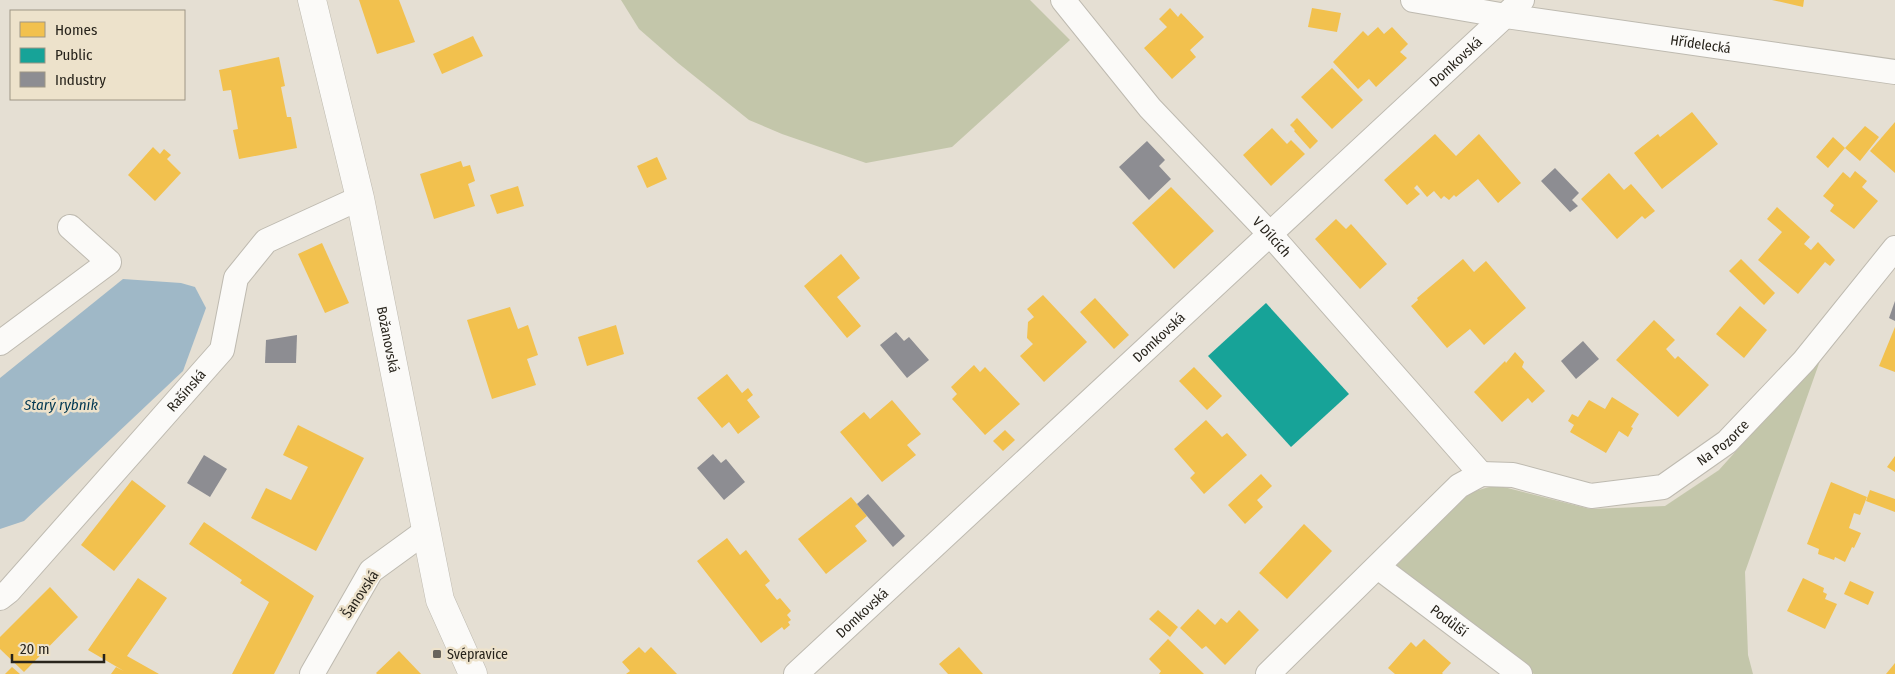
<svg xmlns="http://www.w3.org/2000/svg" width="1895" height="674" viewBox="0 0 1895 674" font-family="'Fira Sans Condensed',sans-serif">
<rect width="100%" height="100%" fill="#e5dfd3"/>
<!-- forest -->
<g fill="#c3c6aa">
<path d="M621 0H1030L1070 40 952 147 866 163 782 134 749 120 678 63 639 29Z"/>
<path d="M1822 355 1745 572 1748 655 1753 674H1534L1466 626 1395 567 1465 494 1496 485 1590 509 1665 506 1719 470Z"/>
</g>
<!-- water -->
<path fill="#9fb8c7" d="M123 279 181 283 195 287 206 308 183 371 24 521 0 529V378Z"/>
<!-- homes -->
<g fill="#f2c14e">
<path d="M359 0H399L415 42 377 54Z"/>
<path d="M1772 0H1804L1803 7Z"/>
<path d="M1170 8 1178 17 1181 13 1204 37 1190 50 1196 57 1172 79 1144 48 1167 27 1159 19Z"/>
<path d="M1312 8 1341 13 1337 32 1308 27Z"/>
<path d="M1378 27 1384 34 1392 27 1408 44 1400 52 1407 58 1376 87 1369 79 1358 89 1333 62 1363 31 1368 36Z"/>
<path d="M473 36 483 56 442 74 433 54Z"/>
<path d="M279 57 285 86 281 87 287 117H291L297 148 239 159 233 130 238 129 231 90 223 91 219 70Z"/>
<path d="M1332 68 1363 100 1332 129 1301 97Z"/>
<path d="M1692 112 1718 144 1662 189 1634 153 1658 134 1660 137Z"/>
<path d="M1297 118 1318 141 1310 149 1294 131 1295 130 1290 125Z"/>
<path d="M1895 122V173L1870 151Z"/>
<path d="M1865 126 1879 137 1860 161 1845 148 1828 168 1816 157 1833 137 1845 148Z"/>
<path d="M1272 128 1287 144 1291 140 1305 154 1271 186 1243 155Z"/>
<path d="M1435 134 1456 156 1479 134 1521 183 1498 203 1478 179 1456 197 1454 195 1449 200 1444 196 1441 199 1434 191 1427 197 1417 185 1414 188 1420 194 1407 205 1384 180Z"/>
<path d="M153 147 160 154 164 149 171 155 167 159 181 173 155 201 128 175Z"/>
<path d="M657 157 667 179 647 188 637 166Z"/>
<path d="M461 161 463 167 470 165 475 181 468 184 475 206 434 219 420 174Z"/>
<path d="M1855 171 1867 181 1862 187 1878 201 1854 229 1830 211 1834 205 1823 196 1843 172 1850 178Z"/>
<path d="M1609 173 1624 190 1631 184 1655 211 1645 219 1642 216 1617 239 1581 199Z"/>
<path d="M518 186 524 206 497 214 490 195Z"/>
<path d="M1171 187 1214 231 1174 269 1132 223Z"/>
<path d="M1777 207 1810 237 1804 244 1811 250 1818 242 1835 260 1830 266 1825 262 1798 294 1758 260 1782 232 1767 219Z"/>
<path d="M1336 219 1346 229 1351 224 1387 264 1360 289 1315 239Z"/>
<path d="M322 243 349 303 325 313 298 254Z"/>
<path d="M841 254 860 278 837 297 861 326 847 338 804 286Z"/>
<path d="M1463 259 1474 272 1486 261 1526 308 1484 345 1470 329 1447 348 1411 306 1418 300 1417 298Z"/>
<path d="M1741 259 1775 293 1764 305 1729 271Z"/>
<path d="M1043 295 1087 342 1044 382 1020 356 1033 344 1027 338 1028 322 1034 317 1027 309Z"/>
<path d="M1095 298 1129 335 1114 349 1080 312Z"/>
<path d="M1740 306 1767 330 1744 358 1716 334Z"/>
<path d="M510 307 518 329 528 325 538 355 527 359 536 385 492 399 467 320Z"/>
<path d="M1654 320 1675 340 1666 349 1675 359 1678 356 1709 385 1678 417 1616 360Z"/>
<path d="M616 325 624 354 587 366 578 337Z"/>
<path d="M1895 327V372L1879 366Z"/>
<path d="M1515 352 1524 362 1522 367 1545 391 1532 403 1528 398 1502 422 1474 392 1505 361 1506 363Z"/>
<path d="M974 365 980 372 985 367 1020 404 985 435 952 399 957 394 951 387Z"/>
<path d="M1194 367 1222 396 1207 410 1179 381Z"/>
<path d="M727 374 742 393 748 388 753 395 747 400 760 417 738 434 729 422 722 428 697 398Z"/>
<path d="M1612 397 1639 414 1631 427 1633 428 1628 437 1619 431 1606 453 1570 432 1574 425 1568 421 1572 414 1578 417 1589 400 1605 409Z"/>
<path d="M892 400 921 434 907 445 916 455 882 482 840 432 864 412 870 419Z"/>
<path d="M1206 420 1222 437 1227 433 1247 455 1204 494 1190 478 1195 473 1174 449Z"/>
<path d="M298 425 364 458 316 551 251 518 266 488 291 500 308 467 283 455Z"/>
<path d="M1005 430 1015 440 1003 451 993 441Z"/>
<path d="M1895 456V472L1887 467Z"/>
<path d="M1261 474 1272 486 1257 500 1263 507 1245 524 1228 505Z"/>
<path d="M132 480 166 506 114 571 81 545Z"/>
<path d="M1831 482 1867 497 1860 515 1854 513 1849 528 1861 533 1854 548 1852 547 1845 562 1835 557 1834 560 1818 554 1819 549 1807 544Z"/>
<path d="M1870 490 1895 499V512L1866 501Z"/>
<path d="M851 497 867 516 855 526 867 541 826 574 798 539Z"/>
<path d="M204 522 314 596 274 674H232L269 602 240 583 242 580 189 544Z"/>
<path d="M1304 524 1332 551 1287 599 1259 573Z"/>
<path d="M727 538 740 555 746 550 770 581 765 585 777 600 780 598 791 611 787 615 791 620 788 622 790 625 784 630 782 627 761 643 697 561Z"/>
<path d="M138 578 167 598 127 656 159 674H111L116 667 124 671 88 650Z"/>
<path d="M1803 578 1824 588 1823 592 1827 594 1825 599 1837 604 1825 629 1787 611Z"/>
<path d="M1850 581 1874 592 1868 605 1844 594Z"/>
<path d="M50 587 78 617 24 672 0 649V637Z"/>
<path d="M1198 609 1215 625 1221 618 1227 623 1239 610 1259 630 1225 665 1206 646 1202 649 1180 628Z"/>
<path d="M1158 610 1178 627 1170 637 1149 619Z"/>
<path d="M1168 639 1204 674H1159L1161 671 1149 659Z"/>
<path d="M1424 639 1451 663 1442 673 1443 674H1395L1388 668 1411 642 1416 647Z"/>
<path d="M639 647 645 653 651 647 677 674H626L630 671 622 662Z"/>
<path d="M959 647 983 674H948L939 664Z"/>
<path d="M399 651 421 674H377L376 673Z"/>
<path d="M1895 663V674H1886Z"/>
<path d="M12 667 20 674H5Z"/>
</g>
<!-- public -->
<path fill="#17a398" d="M1266 303 1349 394 1291 447 1208 356Z"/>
<!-- industry -->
<g fill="#8d8d92">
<path d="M1147 141 1165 160 1159 166 1171 179 1149 200 1119 167Z"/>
<path d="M1555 168 1579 193 1572 200 1578 206 1570 212 1541 181Z"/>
<path d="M1895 301V321L1889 318Z"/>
<path d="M896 332 904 341 909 337 929 360 907 378 880 345Z"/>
<path d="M297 335 296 363H265L266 340Z"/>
<path d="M1583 341 1599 359 1576 379 1561 361Z"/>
<path d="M713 454 721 463 726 459 745 482 724 500 697 468Z"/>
<path d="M204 455 227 469 210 497 187 483Z"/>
<path d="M868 494 905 536 893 547 857 504Z"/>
</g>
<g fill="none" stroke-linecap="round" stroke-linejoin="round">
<defs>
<g id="minor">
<path id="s1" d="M1063 0 1150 108 1270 234 1481 474"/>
<path id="s2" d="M1413 0 1506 16 1895 72"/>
<path d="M0 343 109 262 70 227"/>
<path id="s3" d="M1481 474 1513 475 1591 496 1663 487 1727 442 1804 361 1895 248"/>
<path id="s4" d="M1378 567 1520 674"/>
<path id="s5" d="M0 598 9 591 222 350 236 278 266 241 360 198"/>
<path d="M312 674 371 571 426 531"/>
<path id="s6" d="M796 674 1522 0"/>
<path d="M1268 674 1459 486 1481 474"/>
</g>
<g id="tertiary">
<path id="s7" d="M312 0 360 198 440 600 473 674"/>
</g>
</defs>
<!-- minor casing -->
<use href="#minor" stroke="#bebab0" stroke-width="26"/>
<!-- tertiary casing -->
<use href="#tertiary" stroke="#bebab0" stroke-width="29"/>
<!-- minor -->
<use href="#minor" stroke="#fbfaf8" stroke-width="24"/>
<!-- tertiary -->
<use href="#tertiary" stroke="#fbfaf8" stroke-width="28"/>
</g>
<!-- markers -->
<rect fill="#6a655c" stroke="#ede2cb" stroke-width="2" x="432" y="649" width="10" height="10" rx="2.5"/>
<g text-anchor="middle" stroke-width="5" stroke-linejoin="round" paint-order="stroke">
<!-- street labels -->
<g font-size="14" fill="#28241c" stroke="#ede2cb">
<text dy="5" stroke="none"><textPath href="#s2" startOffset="291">Hřídelecká</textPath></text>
<text dy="5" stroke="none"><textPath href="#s6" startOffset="900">Domkovská</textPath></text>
<text dy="5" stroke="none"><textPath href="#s1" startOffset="316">V Dílcích</textPath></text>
<text dy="5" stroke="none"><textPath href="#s6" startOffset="495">Domkovská</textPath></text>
<text dy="5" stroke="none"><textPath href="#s7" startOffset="348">Božanovská</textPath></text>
<text dy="5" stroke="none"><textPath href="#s5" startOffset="279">Rašínská</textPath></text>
<text dy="5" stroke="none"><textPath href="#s3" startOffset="260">Na Pozorce</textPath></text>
<text transform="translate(360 594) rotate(-56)" y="5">Šanovská</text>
<text dy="5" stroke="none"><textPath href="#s6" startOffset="90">Domkovská</textPath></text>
<text dy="5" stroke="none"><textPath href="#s4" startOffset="89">Podůlší</textPath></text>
</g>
<!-- poi labels -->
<g font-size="14" fill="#28241c" stroke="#ede2cb" text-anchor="start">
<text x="447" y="659">Svépravice</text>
</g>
<!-- water labels -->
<g font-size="15" font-style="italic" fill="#013751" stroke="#ede2cb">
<text x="61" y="410">Starý rybník</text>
</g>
</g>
<!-- legend -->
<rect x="10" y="10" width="175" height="90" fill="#ede2cb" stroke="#9e9685"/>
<rect x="20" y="22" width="25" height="15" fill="#f2c14e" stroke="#9e9685"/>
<text x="55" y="35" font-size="15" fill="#28241c">Homes</text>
<rect x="20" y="48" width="25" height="15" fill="#17a398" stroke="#9e9685"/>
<text x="55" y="60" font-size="15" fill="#28241c">Public</text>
<rect x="20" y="72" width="25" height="15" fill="#8d8d92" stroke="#9e9685"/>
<text x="55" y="85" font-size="15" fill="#28241c">Industry</text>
<!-- scale -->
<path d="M12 654v8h92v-8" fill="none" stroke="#28241c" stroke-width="2.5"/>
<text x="20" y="654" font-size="15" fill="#28241c" stroke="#ede2cb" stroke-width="4" paint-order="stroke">20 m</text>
</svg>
